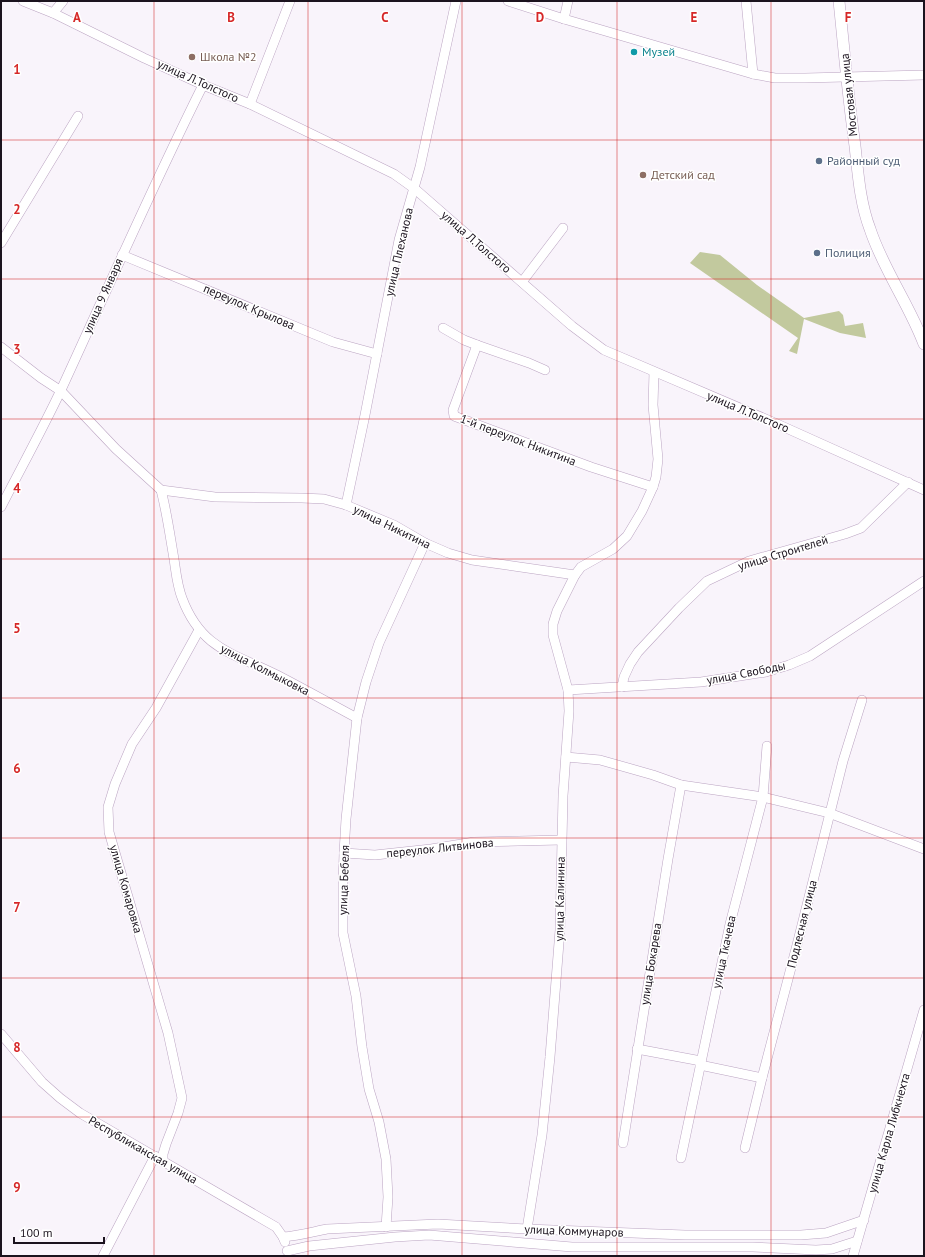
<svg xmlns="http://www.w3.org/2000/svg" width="925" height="1257" viewBox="0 0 925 1257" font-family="'PT Sans',sans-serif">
<rect width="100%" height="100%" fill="#f9f4fb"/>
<!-- green -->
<path fill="#c2c99e" d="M700 252 720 255 757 285 804 318 839 311 843 315 845 326 863 323 866 338 840 333 804 319 797 354 789 351 798 338 690 263Z"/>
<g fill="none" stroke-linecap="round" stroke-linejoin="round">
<defs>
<g id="minor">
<path d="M23 1 53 13 144 58 203 85 250 104 394 174 415 189 572 326 604 350 775 423 924 490"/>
<path d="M508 1 564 19 753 74 775 78H805L924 75"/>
<path d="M746 1 753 74"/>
<path d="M53 13 63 1"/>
<path d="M564 19 568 1"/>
<path d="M250 104 290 1"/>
<path d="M1 243 78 116"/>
<path d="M122 255 333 342 377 354"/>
<path d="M522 282 563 228"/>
<path d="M443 328 464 340 477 345"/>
<path d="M1 347 41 378 61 391 116 449 161 490 215 497 302 498 324 499 346 505 394 525 425 543 448 553 472 560 575 575 581 567 613 549 627 536 642 511 653 487 656 477 658 459 653 405 654 372"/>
<path d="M545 370 529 363 477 345 453 410 454 416 591 467 653 487"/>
<path d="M161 490C167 513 170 536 174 559 176 572 177 585 182 598 201 649 233 653 277 675 304 689 331 704 357 718"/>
<path d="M346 505 365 415 399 240 420 167 456 1"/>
<path d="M1 507C21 468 42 430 61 390 108 288 153 185 203 85"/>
<path d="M622 687 624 677 630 664 638 652 679 608 707 581 749 561 845 534 861 528 908 482"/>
<path d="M568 690 701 682 766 672 789 665 810 656 924 581"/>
<path d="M566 757 600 760 653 775 681 785 763 797 829 813 924 849"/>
<path d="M344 853 375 855 431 849 474 842 561 840"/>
<path d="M1 1034 42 1082 60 1098 80 1113 276 1227 283 1237 285 1242"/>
<path d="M637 1049 701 1061"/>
<path d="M700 1065 762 1078"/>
<path d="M623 1143 668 859 681 785"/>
<path d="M745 1148 762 1078 797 945 843 761 862 700"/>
<path d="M681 1158 730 924 763 797 767 746"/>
<path d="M163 1162V1154L166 1144 178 1113 182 1098 168 1033 109 832 108 807 115 784 132 744 156 708 199 630"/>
<path d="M386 1227 388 1197 386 1159 379 1122 369 1089 362 1047 356 996 343 933V884L344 853 346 819 357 718 366 682 379 643 425 543"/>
<path d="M527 1229 542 1135 550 1057 560 930 563 796 569 711 568 690 553 635V624L557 611 575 575"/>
<path d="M283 1237C298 1236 312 1232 327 1229L438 1224 527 1229 685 1235H801L826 1233 864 1220"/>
<path d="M287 1251 309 1246 395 1237 429 1235 572 1247H753L816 1250 832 1249 857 1241"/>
<path d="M103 1256 155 1156"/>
<path d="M853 1256 924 1010"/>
</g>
<path id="major" d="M839 1C844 49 848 97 855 146 858 173 860 203 870 229 883 269 909 304 924 344"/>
</defs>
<!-- minor casing -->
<use href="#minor" stroke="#bba4c2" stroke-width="10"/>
<!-- major casing -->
<use href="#major" stroke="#bba4c2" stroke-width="12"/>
<!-- minor -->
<use href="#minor" stroke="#fff" stroke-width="9"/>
<!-- major -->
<use href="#major" stroke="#fff" stroke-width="11"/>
</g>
<!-- grid -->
<path fill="none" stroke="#d62828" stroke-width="1" stroke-opacity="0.55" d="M154 1V1256M308 1V1256M462 1V1256M617 1V1256M771 1V1256M1 140H924M1 279H924M1 419H924M1 559H924M1 698H924M1 838H924M1 978H924M1 1117H924"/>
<!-- markers -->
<circle fill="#0f9aa8" stroke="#fff" stroke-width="1.5" cx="634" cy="52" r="4"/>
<g fill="#8d6e63" stroke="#fff" stroke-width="1.5">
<circle cx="192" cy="57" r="4"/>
<circle cx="643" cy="175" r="4"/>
</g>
<g fill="#5c6f8a" stroke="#fff" stroke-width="1.5">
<circle cx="819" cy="161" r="4"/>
<circle cx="817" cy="253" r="4"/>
</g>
<g text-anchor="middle" stroke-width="3" stroke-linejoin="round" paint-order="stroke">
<!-- culture labels -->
<g font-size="12" fill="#0d838f" stroke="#fff" text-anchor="start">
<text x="642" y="56">Музей</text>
</g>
<!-- education labels -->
<g font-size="12" fill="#785e54" stroke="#fff" text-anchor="start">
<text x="200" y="61">Школа №2</text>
<text x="651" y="179">Детский сад</text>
</g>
<!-- street labels -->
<g font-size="12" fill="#1b131e" stroke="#fff">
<text transform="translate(198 81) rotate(24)" y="4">улица Л.Толстого</text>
<text transform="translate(849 95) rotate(-96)" y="4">Мостовая улица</text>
<text transform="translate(476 242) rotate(41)" y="4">улица Л.Толстого</text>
<text transform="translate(399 252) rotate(-77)" y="4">улица Плеханова</text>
<text transform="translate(103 296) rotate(-66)" y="4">улица 9 Января</text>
<text transform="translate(249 307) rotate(23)" y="4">переулок Крылова</text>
<text transform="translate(748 412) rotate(23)" y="4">улица Л.Толстого</text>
<text transform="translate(518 440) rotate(21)" y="4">1-й переулок Никитина</text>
<text transform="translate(392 527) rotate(26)" y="4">улица Никитина</text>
<text transform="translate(783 553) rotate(-17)" y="4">улица Строителей</text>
<text transform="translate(265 670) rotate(27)" y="4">улица Колмыковка</text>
<text transform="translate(746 673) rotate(-11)" y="4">улица Свободы</text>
<text transform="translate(440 848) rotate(-6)" y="4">переулок Литвинова</text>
<text transform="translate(344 880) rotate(-88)" y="4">улица Бебеля</text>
<text transform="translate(126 889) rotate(74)" y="4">улица Комаровка</text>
<text transform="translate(560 899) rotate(-89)" y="4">улица Калинина</text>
<text transform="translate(802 924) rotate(-76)" y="4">Подлесная улица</text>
<text transform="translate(724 952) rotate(-78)" y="4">улица Ткачева</text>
<text transform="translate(651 964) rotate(-81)" y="4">улица Бокарева</text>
<text transform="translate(889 1133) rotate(-74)" y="4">улица Карла Либкнехта</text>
<text transform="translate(143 1150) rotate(30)" y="4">Республиканская улица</text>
<text transform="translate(574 1231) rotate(2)" y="4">улица Коммунаров</text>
</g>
<!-- service labels -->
<g font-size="12" fill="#4e5e75" stroke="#fff" text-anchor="start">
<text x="827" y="165">Районный суд</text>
<text x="825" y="257">Полиция</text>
</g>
</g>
<g font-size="13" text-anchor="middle" font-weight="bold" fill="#d62828" stroke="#fff" stroke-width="3" stroke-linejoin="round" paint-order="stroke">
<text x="77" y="22">A</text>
<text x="231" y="22">B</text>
<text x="385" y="22">C</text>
<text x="540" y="22">D</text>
<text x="694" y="22">E</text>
<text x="848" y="22">F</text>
<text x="17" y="74">1</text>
<text x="17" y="214">2</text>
<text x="17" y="354">3</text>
<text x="17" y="493">4</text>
<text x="17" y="633">5</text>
<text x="17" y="773">6</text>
<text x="17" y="912">7</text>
<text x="17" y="1052">8</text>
<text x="17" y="1192">9</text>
</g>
<!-- border -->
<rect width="925" height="1257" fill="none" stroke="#1b131e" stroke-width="4"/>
<!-- scale -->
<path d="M14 1237v6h90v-6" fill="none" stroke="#1b131e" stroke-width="2"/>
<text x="20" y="1237" font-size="12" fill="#1b131e" stroke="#ffffff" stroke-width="3" paint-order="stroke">100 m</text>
</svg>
